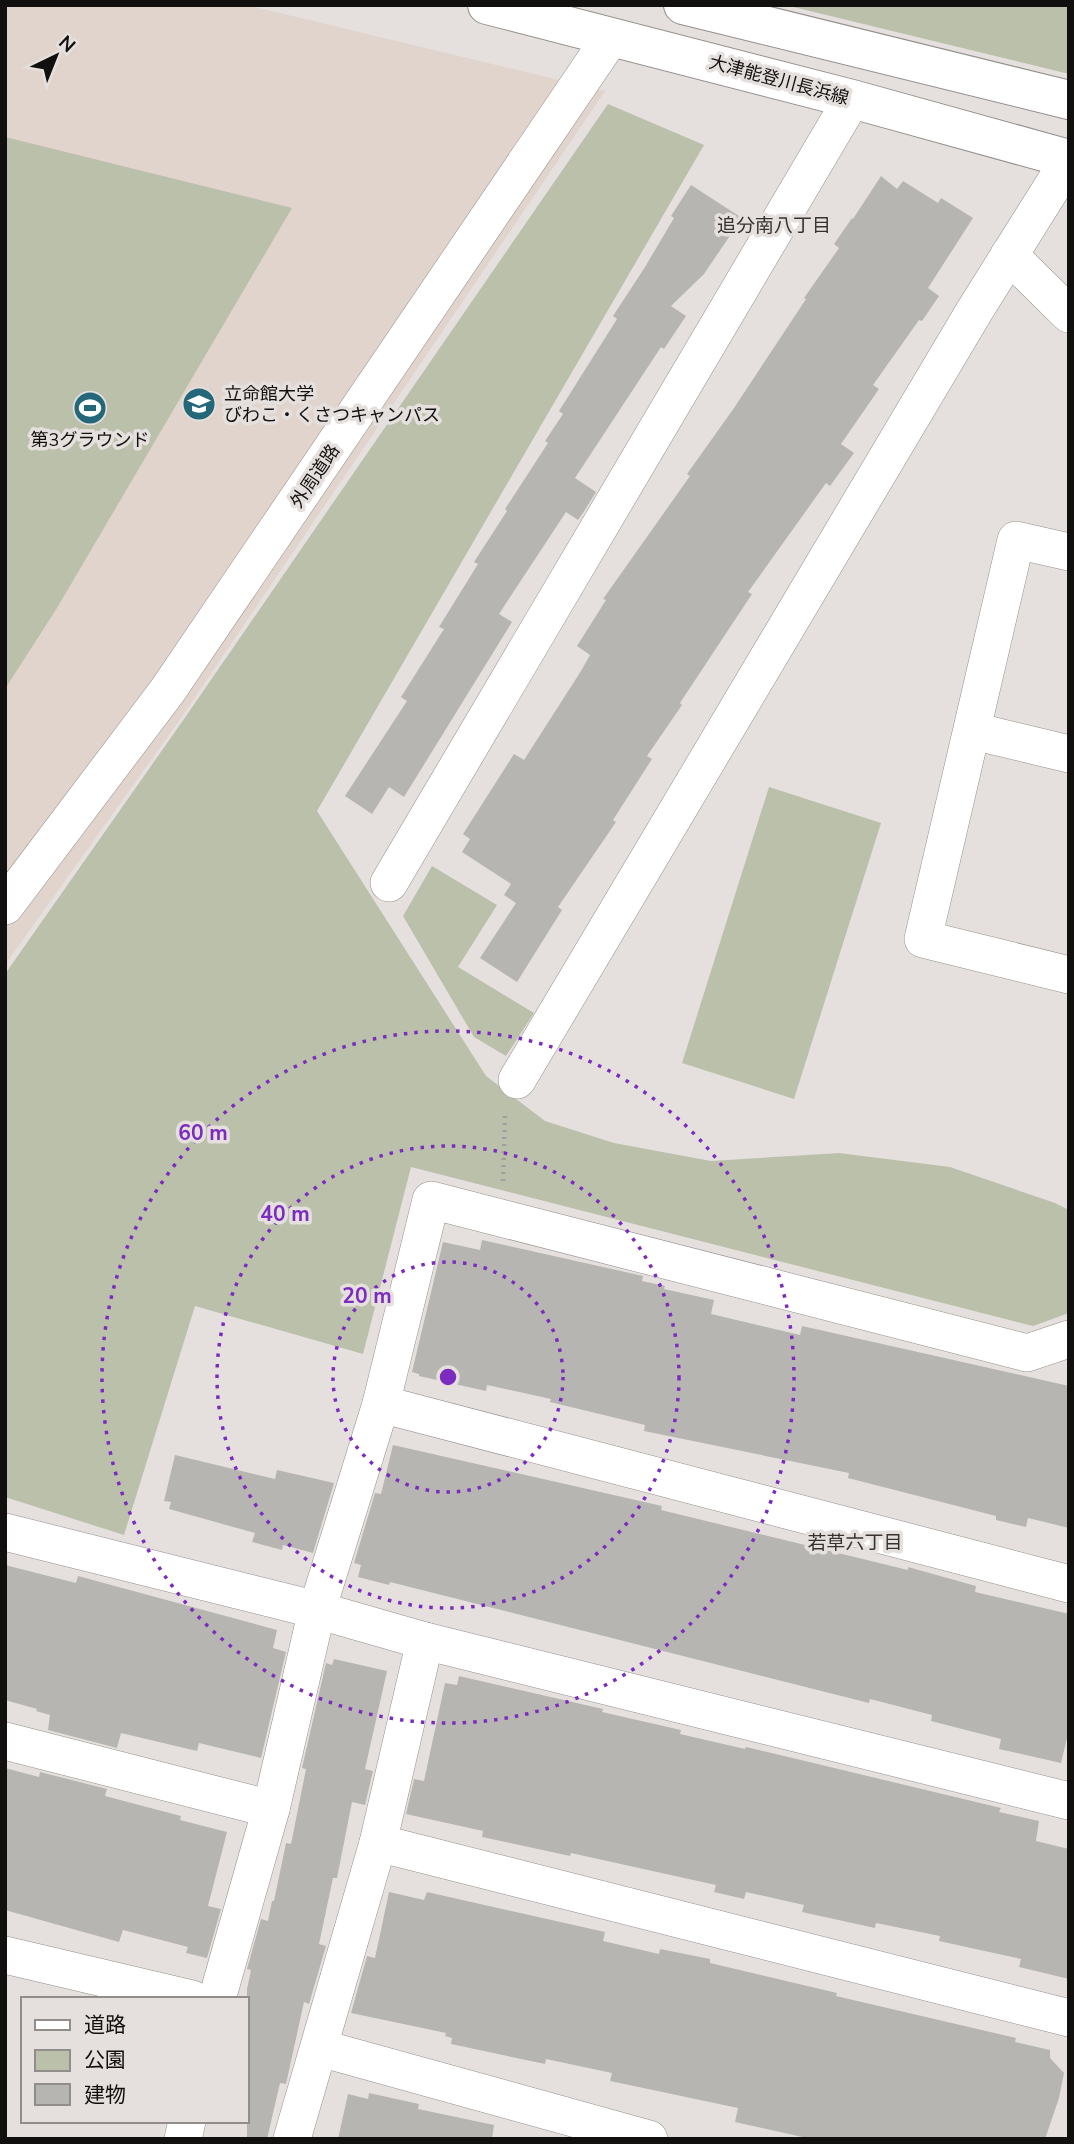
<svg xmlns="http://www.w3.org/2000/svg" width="1074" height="2144" viewBox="0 0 1074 2144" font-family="'Nunito Sans','Noto Sans JP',sans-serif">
<rect width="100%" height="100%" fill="#e5e0de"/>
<!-- built -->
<path fill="#e0d4cd" d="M5 5H247L605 91 181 718 5 965Z"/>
<!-- green -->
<g fill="#bbc0ab">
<path d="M785 5H1069V74Z"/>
<path d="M608 104 704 145 317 811 486 1076 545 1121 614 1143 711 1161 839 1153 950 1167 1055 1203 1069 1210V1313L1033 1326 411 1167 363 1354 195 1306 124 1535 5 1497V974L184 719Z"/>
<path d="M5 137 292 208 57 608 5 689Z"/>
<path d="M769 787 881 823 794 1099 682 1063Z"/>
<path d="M432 866 497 905 458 967 534 1013 506 1056 474 1037 403 916Z"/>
</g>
<!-- building -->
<g fill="#b7b5b1">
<path d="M881 176 897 189 903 181 938 203 941 198 973 218 928 288 939 296 922 321 919 320 873 385 879 389 841 444 854 453 830 486 826 483 748 592 752 594 680 703 682 705 647 756 652 759 613 820 616 822 558 907 562 910 517 982 480 958 516 903 504 895 511 884 462 852 470 839 463 834 514 754 524 760 581 671 590 655 577 646 606 600 603 599 690 476 687 474 734 408 806 299 804 298 839 248 834 244 852 218 853 219Z"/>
<path d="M691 185 742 218 704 274 671 306 686 316 664 349 661 347 575 478 596 492 583 513 578 520 566 512 499 614 512 622 404 797 389 787 372 814 345 796 407 701 401 697 444 629 439 627 478 564 474 562 507 511 505 509 548 443 545 441 563 414 559 411 617 319 613 316 645 267 674 218 671 216Z"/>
<path d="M482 1240 643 1276 642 1281 665 1286 664 1289 714 1300 711 1314 800 1335 802 1326 1069 1386V1528L1028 1518 1026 1527 996 1520V1516L848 1478 849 1473 644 1431 645 1425 550 1402 551 1399 487 1385 486 1391 419 1376V1374L412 1372 443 1242 480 1250Z"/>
<path d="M393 1445 662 1506 661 1510 908 1570V1567L976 1586 975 1592 1069 1614V1730L1061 1763 999 1749 1001 1739 931 1721 932 1715 870 1699 869 1703 390 1582 389 1585 358 1577 361 1565 354 1563 375 1493 381 1494Z"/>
<path d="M175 1455 275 1479 277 1470 334 1483 313 1553 283 1545 282 1550 252 1542 255 1533 169 1509 171 1502 164 1501Z"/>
<path d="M5 1565 76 1583 78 1576 277 1630 273 1648 286 1652 261 1758 199 1743 197 1751 121 1733 117 1748 48 1730 50 1715 36 1711 37 1709 5 1700Z"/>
<path d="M334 1659 387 1671 365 1769 373 1771 365 1805 352 1802 337 1878H333L319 1944 326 1946 309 2004 304 2002 286 2084 280 2083 267 2139H247V1989L251 1970 247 1969 261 1919 268 1921 272 1901H274L286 1843 291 1844 306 1769 302 1768 326 1663 332 1665Z"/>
<path d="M459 1676 603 1709 602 1712 681 1730 680 1734 745 1749 746 1747 780 1755 1001 1808 999 1812 1039 1821 1036 1841 1069 1849V1979L1019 1967 1021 1959 939 1941 940 1936 876 1923 875 1928 802 1912 804 1905 746 1892 744 1899 714 1892 716 1885 571 1853 570 1856 482 1837 483 1831 406 1814 414 1779 424 1781 445 1683 457 1685Z"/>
<path d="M5 1768 39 1777 40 1772 107 1789 105 1796 181 1816 180 1820 227 1832 208 1906 221 1909 207 1958 186 1953 188 1947 123 1930 119 1942 5 1910Z"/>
<path d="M389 1892 424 1900 427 1892 605 1932 603 1941 659 1954 660 1949 710 1959V1963L837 1993 836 1996 1016 2038 1015 2042 1050 2050V2058L1064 2073 1059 2098 1045 2139H811L735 2122 738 2108 610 2081 612 2073 546 2059 545 2064 451 2044 452 2038 445 2036 446 2033 351 2013 367 1956 375 1958Z"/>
<path d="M369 2093 419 2104 418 2109 494 2125 492 2139H338L348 2094 368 2099Z"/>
</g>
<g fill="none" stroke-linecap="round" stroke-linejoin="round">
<defs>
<g id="minor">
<path d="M1009 255 1069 314"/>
<path d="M1069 552 1016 540 923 939 1069 975"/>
<path d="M973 731 1069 754"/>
<path d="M389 883 852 99"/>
<path d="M5 906 168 690 611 37"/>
<path d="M517 1080 975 310 1069 160"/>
<path d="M381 1404 1069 1584"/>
<path d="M5 1532 317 1610 381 1404 431 1200 1027 1353 1069 1339"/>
<path d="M5 1741 271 1809"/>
<path d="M378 1843 1069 2018"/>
<path d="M5 1955 192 1999"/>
<path d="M217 1999 271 1809 317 1610 425 1641 1069 1801"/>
<path d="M320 2048 649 2139"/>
<path d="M183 2139 187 2121"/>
<path d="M292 2139 378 1843 425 1641"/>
</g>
<g id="major">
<path d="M487 5 852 99 1069 159"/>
<path d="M683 5 1069 100"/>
</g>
</defs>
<!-- minor casing -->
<use href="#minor" stroke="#948f8d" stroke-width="38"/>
<!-- major casing -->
<use href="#major" stroke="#948f8d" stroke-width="40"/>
<!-- path -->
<path stroke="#a29e9d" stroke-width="4.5" stroke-dasharray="2 5" stroke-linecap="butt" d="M503 1181 505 1116"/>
<!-- minor -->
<use href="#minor" stroke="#fff" stroke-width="37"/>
<!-- major -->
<use href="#major" stroke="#fff" stroke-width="38"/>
</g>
<!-- distance rings -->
<g fill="none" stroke="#7b2cbf" stroke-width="3.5" stroke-dasharray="3.5 7">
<circle cx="448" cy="1377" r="115"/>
<circle cx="448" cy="1377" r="231"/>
<circle cx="448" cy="1377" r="346"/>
</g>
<!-- icons -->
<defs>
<symbol id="university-disc" viewBox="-11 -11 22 22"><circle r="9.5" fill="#246779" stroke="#e5e0de"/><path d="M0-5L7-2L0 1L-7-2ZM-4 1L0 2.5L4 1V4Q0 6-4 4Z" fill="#fff"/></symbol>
<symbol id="stadium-disc" viewBox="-11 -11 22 22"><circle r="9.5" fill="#246779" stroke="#e5e0de"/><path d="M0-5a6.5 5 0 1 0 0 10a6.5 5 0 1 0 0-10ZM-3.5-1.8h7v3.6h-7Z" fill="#fff"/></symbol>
</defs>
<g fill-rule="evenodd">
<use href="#university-disc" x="180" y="385" width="38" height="38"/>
<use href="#stadium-disc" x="71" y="389" width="38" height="38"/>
</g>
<g text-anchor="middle" stroke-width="7" stroke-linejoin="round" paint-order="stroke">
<!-- street labels -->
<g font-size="18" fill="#12100f" stroke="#e5e0de">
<text transform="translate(779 80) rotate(15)" y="6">大津能登川長浜線</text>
<text transform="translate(315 476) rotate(-56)" y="6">外周道路</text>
</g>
<!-- poi labels -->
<g font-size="18" fill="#12100f" stroke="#e5e0de" text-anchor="start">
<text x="224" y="400">立命館大学<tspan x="224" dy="21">びわこ・くさつキャンパス</tspan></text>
<text x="90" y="446" text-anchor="middle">第3グラウンド</text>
</g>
<!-- neighbourhood labels -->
<g font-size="19" fill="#353230" stroke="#e5e0de">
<text x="774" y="232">追分南八丁目</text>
<text x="855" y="1549">若草六丁目</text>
</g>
</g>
<circle cx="448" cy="1377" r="10" fill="#7b2cbf" stroke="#e5e0de" stroke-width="3.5"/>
<g font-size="21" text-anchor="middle" font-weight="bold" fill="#7b2cbf" stroke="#e5e0de" stroke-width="7" stroke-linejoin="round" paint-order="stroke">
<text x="203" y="1140">60 m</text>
<text x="285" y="1221">40 m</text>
<text x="367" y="1303">20 m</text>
</g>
<!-- border -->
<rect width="1074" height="2144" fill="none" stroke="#12100f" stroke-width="14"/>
<!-- legend -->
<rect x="21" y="1997" width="228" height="126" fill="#e5e0de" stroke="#918d8b" stroke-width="2"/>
<rect x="35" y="2020" width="35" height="10" fill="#ffffff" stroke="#918d8b" stroke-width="2"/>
<text x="84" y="2032" font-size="21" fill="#12100f">道路</text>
<rect x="35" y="2050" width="35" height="21" fill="#bbc0ab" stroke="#918d8b" stroke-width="2"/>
<text x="84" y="2067" font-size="21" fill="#12100f">公園</text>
<rect x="35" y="2084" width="35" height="21" fill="#b7b5b1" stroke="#918d8b" stroke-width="2"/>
<text x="84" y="2102" font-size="21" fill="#12100f">建物</text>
<!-- north arrow -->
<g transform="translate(56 56) rotate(43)" stroke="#e5e0de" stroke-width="5" paint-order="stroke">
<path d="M0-5L12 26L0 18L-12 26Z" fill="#12100f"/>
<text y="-10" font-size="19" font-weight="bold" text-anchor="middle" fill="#12100f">N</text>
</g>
</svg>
